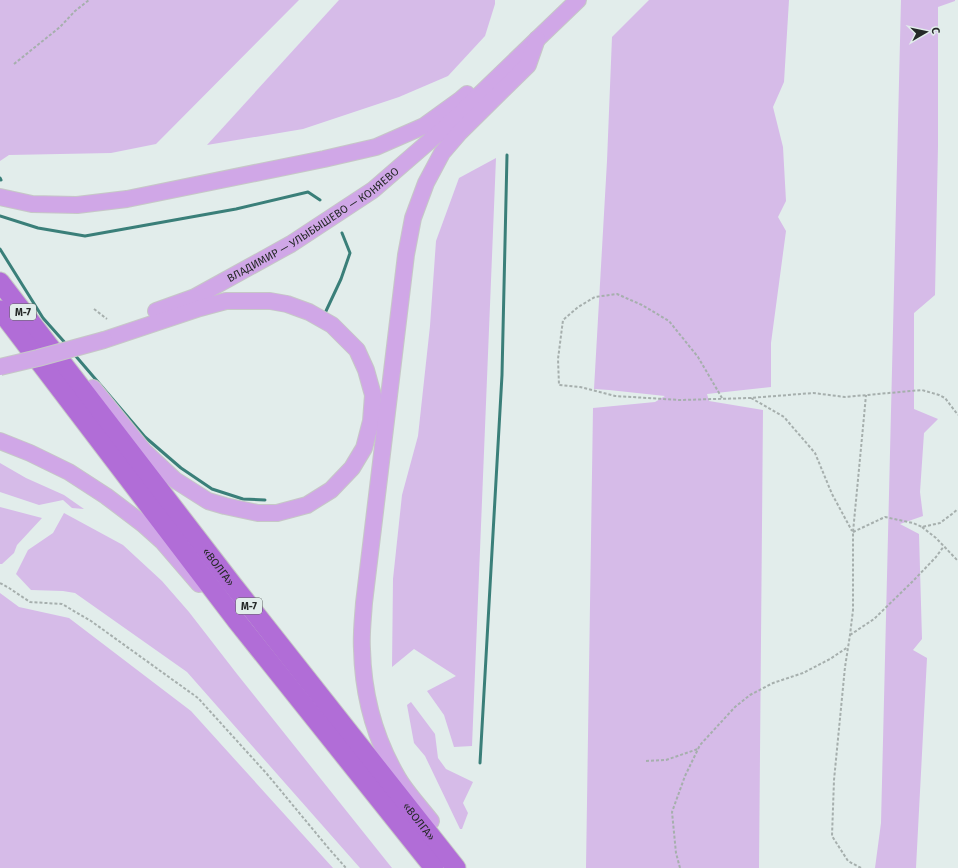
<svg xmlns="http://www.w3.org/2000/svg" width="958" height="868" viewBox="0 0 958 868" font-family="'Fira Sans',sans-serif">
<rect width="100%" height="100%" fill="#e2edeb"/>
<!-- green -->
<g fill="#d6bbe8">
<path d="M0 0H299L156 144 111 153 9 155 0 161Z"/>
<path d="M339 0H495V4L485 36 448 76 399 97 303 129 207 145Z"/>
<path d="M649 0H789L784 82 773 107 783 147 786 201 778 217 786 231 771 343V387L707 394 709 401 763 410 759 868H586L593 408 655 402 665 396 609 390 594 389 607 161 612 37Z"/>
<path d="M901 0H955V1L938 7V146L935 295 914 313V409L938 419 924 433 920 492 923 516 900 524 919 534 922 639 913 650 927 658 916 868H875L881 823Z"/>
<path d="M496 158 472 746 454 747 444 715 427 691 456 676 414 649 392 667 393 579 402 495 418 436 430 326 436 241 459 178Z"/>
<path d="M0 463 26 478 64 495 84 509 72 508 63 500 39 505 0 492Z"/>
<path d="M0 507 42 518 17 545 14 553 2 564H0Z"/>
<path d="M64 513 123 545 162 581 189 612 237 674 392 868H360L187 672 75 593 63 591 31 590 16 574 28 550 53 533Z"/>
<path d="M0 593 19 607 69 618 191 711 333 868H0Z"/>
<path d="M411 702 435 734 438 758 446 769 473 782 463 803 468 813 462 829H460L425 756 414 743 407 705Z"/>
</g>
<g fill="none" stroke-linecap="round" stroke-linejoin="round">
<!-- stream -->
<g stroke="#3a7f79" stroke-width="3">
<path d="M0 178 1 180"/>
<path d="M0 216 38 228 85 236 236 209 308 192 320 200"/>
<path d="M0 249 43 318 67 345"/>
<path d="M326 311 341 279 350 253 342 233"/>
<path d="M74 354 145 437 181 468 212 489 243 499 265 500"/>
<path d="M480 763 502 375 507 155"/>
</g>
<defs>
<g id="major">
<path d="M0 197 32 204 77 205 127 199 324 159 376 147 424 126 460 100 467 94"/>
<path id="s1" d="M156 311 195 297 291 244 373 190 448 125 578 0"/>
<path d="M93 388 144 451 175 480 208 501 225 506 258 513H277L307 505 331 490 352 468 364 448 371 421 373 395 366 370 357 350 332 325 309 312 287 304 270 301H226L200 308 104 340"/>
<path d="M0 441 30 453 69 472 106 496 143 524 162 541 199 584"/>
<path d="M431 821C421 808 406 792 398 778 375 739 363 694 362 649 361 634 363 618 364 603L406 255 413 218 426 183 442 153 460 132 528 65 537 39"/>
</g>
<g id="highway">
<path id="s2" d="M0 282 232 584 456 868"/>
<path d="M0 310 236 620 434 868"/>
</g>
</defs>
<!-- major casing -->
<use href="#major" stroke="#c6c7c7" stroke-width="18"/>
<!-- highway casing -->
<use href="#highway" stroke="#c6c7c7" stroke-width="21"/>
<!-- path -->
<g stroke="#a6afad" stroke-width="2" stroke-dasharray="3 2" stroke-linecap="butt">
<path d="M14 64 60 27 75 11 89 0"/>
<path d="M94 309 107 319"/>
<path d="M722 398 698 357 669 321 642 305 617 294 595 297 578 307 563 320 558 359 559 385 580 387 615 396 680 400 750 398 813 393 845 397 922 390 939 395 945 398 958 415"/>
<path d="M751 398 784 417 815 453 832 494 852 531"/>
<path d="M922 527 936 538 958 561"/>
<path d="M853 532 885 517 913 523 922 527 940 523 952 514 958 509"/>
<path d="M0 583 9 588 30 602 62 604 91 621 198 698 267 774 330 850 346 868"/>
<path d="M850 635 874 619 913 581 936 557 944 546"/>
<path d="M646 761 666 760 698 749"/>
<path d="M680 868 676 853 672 812 685 776 700 745 735 707 750 695 773 683 803 673 830 659 848 647"/>
<path d="M861 868 848 861 832 836 834 780 845 667 850 635 853 610V532L863 427 866 395"/>
</g>
<!-- major -->
<use href="#major" stroke="#d0a7e7" stroke-width="16"/>
<!-- highway -->
<use href="#highway" stroke="#b16dd7" stroke-width="19"/>
<defs>
<path id="major-bridge" d="M0 367 38 358 104 340"/>
</defs>
<!-- major-bridge casing -->
<use href="#major-bridge" stroke="#c6c7c7" stroke-width="18" stroke-linecap="butt"/>
<!-- major-bridge -->
<use href="#major-bridge" stroke="#d0a7e7" stroke-width="16"/>
</g>
<g text-anchor="middle" stroke-width="3" stroke-linejoin="round" paint-order="stroke">
<!-- shield labels -->
<g fill="#e2edeb" stroke="#5e6462" stroke-width="1">
<rect x="10" y="304" width="26" height="16" rx="3"/>
<rect x="236" y="598" width="26" height="16" rx="3"/>
</g>
<g font-size="10" font-weight="bold" fill="#252928">
<text x="23" y="316">М-7</text>
<text x="249" y="610">М-7</text>
</g>
<!-- street labels -->
<g font-size="11" fill="#252928" stroke="#e2edeb">
<text dy="4" stroke="none"><textPath href="#s1" startOffset="180">ВЛАДИМИР — УЛЫБЫШЕВО — КОНЯЕВО</textPath></text>
<text dy="4" stroke="none"><textPath href="#s2" startOffset="359">«ВОЛГА»</textPath></text>
<text dy="4" stroke="none"><textPath href="#s2" startOffset="683">«ВОЛГА»</textPath></text>
</g>
</g>
<!-- north arrow -->
<g transform="translate(926 32) rotate(81)" stroke="#e2edeb" stroke-width="3" paint-order="stroke">
<path d="M0-3L7 15L0 10L-7 15Z" fill="#252928"/>
<text y="-6" font-size="11" font-weight="bold" text-anchor="middle" fill="#252928">С</text>
</g>
</svg>
